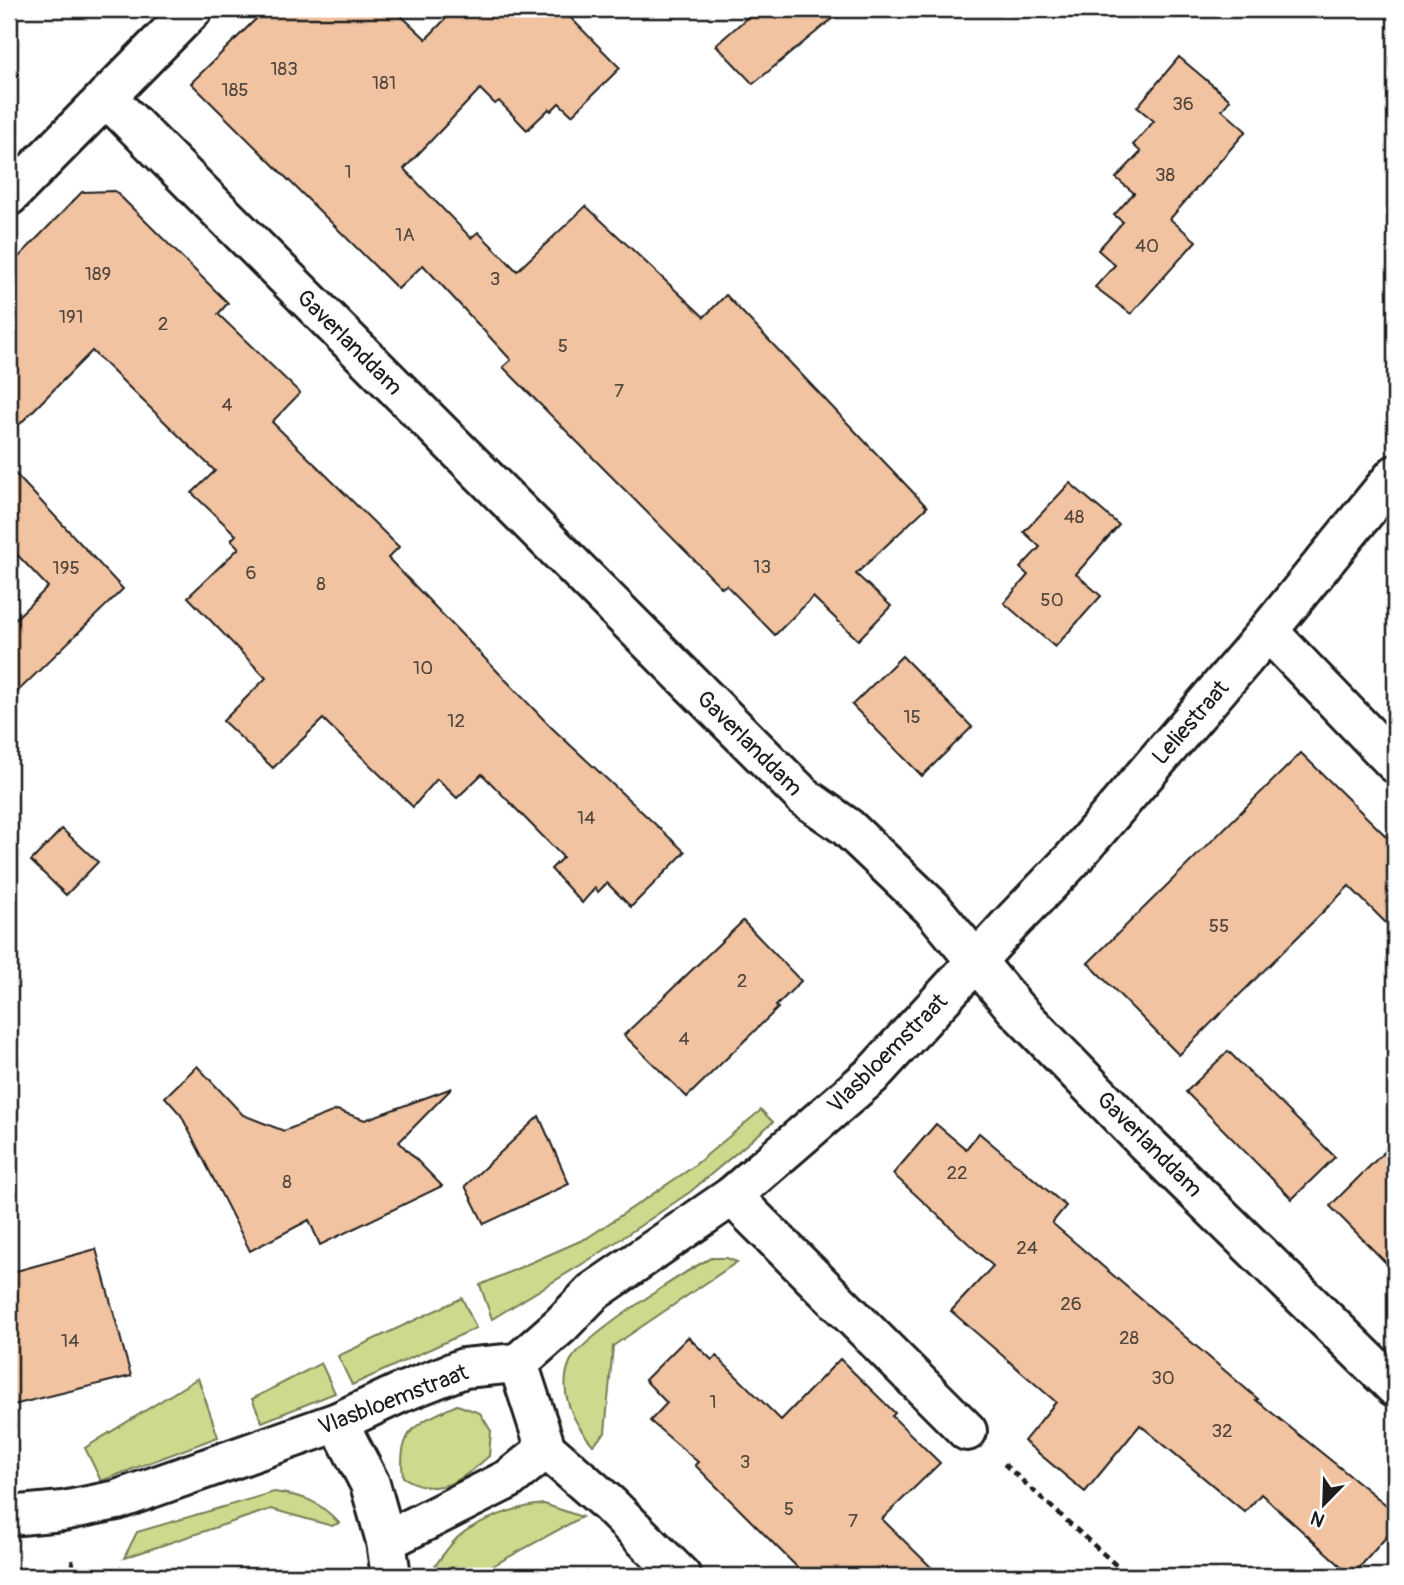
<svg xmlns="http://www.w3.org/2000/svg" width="1404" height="1585" viewBox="0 0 1404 1585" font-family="Pangolin,sans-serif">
<rect width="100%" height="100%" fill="#fff"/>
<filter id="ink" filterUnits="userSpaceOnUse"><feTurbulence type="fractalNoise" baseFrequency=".0143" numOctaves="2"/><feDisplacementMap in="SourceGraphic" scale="14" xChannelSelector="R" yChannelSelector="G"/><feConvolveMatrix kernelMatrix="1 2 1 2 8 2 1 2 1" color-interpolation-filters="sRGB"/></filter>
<g filter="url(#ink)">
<!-- green -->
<g fill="#ccda8d" stroke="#747b54" stroke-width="2">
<path d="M761 1110 773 1122 690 1192 597 1255 492 1319 480 1285 587 1238 690 1169Z"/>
<path d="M711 1258H727L737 1262 613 1346 605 1433 593 1445C574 1424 557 1392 570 1362 580 1339 685 1271 711 1258Z"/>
<path d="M462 1298 476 1328 352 1385 338 1356Z"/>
<path d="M321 1363 335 1393 262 1422 252 1399Z"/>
<path d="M198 1378 218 1437 101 1481 85 1448Z"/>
<path d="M457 1405 480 1413 491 1431 489 1456C462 1480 438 1500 403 1477 397 1429 417 1423 457 1405Z"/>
<path d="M274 1492C304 1496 318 1500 339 1523L332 1526 271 1509 124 1558 137 1532Z"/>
<path d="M544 1504 582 1517 474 1576H428C438 1562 446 1549 458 1537 477 1520 519 1506 544 1504Z"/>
</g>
<!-- building -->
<g fill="#f1c3a0" stroke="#1c1c1c" stroke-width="2">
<path d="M266 9H394L426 39 455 9H562L620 68 572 115 559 103 551 111 549 109 527 130 499 101 495 104 480 89 404 169 471 238 478 232 517 271 586 206 704 317 726 295 927 507 856 574 891 606 858 640 813 597 775 635 726 585 722 588 503 367 511 360 423 265 398 289 191 83Z"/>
<path d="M757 9H844L753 84 716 45Z"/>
<path d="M1179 57 1230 100 1222 110 1246 131 1170 219 1196 241 1131 314 1095 287 1115 265 1098 250 1123 222 1114 215 1134 193 1116 178 1141 152 1133 145 1154 121 1137 107Z"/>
<path d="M115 191 228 303 218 314 300 393 272 422 399 547 388 558 551 727 685 852 631 907 607 883 598 892 595 888 582 903 551 869 563 857 482 774 457 798 437 779 413 807 323 719 273 768 223 721 266 678 188 597 239 548 231 540 236 535 192 493 215 471 92 351 9 435V267L82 192Z"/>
<path d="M9 467 123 589 9 700V625L48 587 9 546Z"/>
<path d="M1070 483 1119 525 1076 574 1101 596 1055 647 1004 603 1028 575 1020 568 1040 547 1024 532Z"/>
<path d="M902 656 972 727 922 776 852 705Z"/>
<path d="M1301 753 1395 845V932L1349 886 1179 1055 1088 963Z"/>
<path d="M62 829 98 862 66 895 31 861Z"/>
<path d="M743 921 801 981 776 1006 778 1008 687 1097 624 1035Z"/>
<path d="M1228 1051 1335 1157 1292 1199 1186 1092Z"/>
<path d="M197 1066 243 1115 284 1131 337 1110 365 1120 452 1088 399 1142 442 1186 320 1245 309 1220 250 1251 181 1115 165 1097Z"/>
<path d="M539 1116 569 1184 484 1224 465 1186Z"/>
<path d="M936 1124 966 1149 979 1133 1066 1206 1052 1223 1258 1399 1256 1400 1395 1512V1527L1352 1576 1261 1494 1245 1512 1140 1425 1085 1492 1024 1441 1056 1402 951 1311 993 1266 893 1174Z"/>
<path d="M1395 1141V1272L1330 1206Z"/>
<path d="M96 1249 131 1376 9 1406V1273Z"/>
<path d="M688 1337 712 1360 716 1356 781 1420 840 1359 895 1413 892 1416 940 1463 882 1519 940 1576H806L695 1465 698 1462 650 1421 667 1403 645 1380Z"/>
</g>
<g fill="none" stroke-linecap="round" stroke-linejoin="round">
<defs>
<g id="minor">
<path d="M106 97 804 797 847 827 932 908 1015 1008 1146 1143 1395 1387"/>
<path d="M9 196 193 9"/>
<path d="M1268 631 1395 763"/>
<path d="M732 1196 967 1431"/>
<path d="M518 1363 546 1449 610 1505 681 1576"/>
<path d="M338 1422 370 1484 386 1541 391 1576"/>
<path d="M9 1516 63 1511 117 1500 338 1422 400 1393 464 1368 518 1363 561 1325 593 1292 732 1196 872 1075 1012 922 1071 861 1268 631 1395 475"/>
<path d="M386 1541 509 1479 546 1449"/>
</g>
</defs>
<!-- minor casing -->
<use href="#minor" stroke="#1c1c1c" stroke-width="44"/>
<!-- path -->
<g stroke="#1c1c1c" stroke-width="4.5" stroke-dasharray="7 5" stroke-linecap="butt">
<path d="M1004 1464 1128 1576"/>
<path d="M72 1560 75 1576"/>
</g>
<!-- minor -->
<use href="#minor" stroke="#fff" stroke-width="38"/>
</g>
</g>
<g text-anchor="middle" stroke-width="5" stroke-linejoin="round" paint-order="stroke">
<!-- number labels -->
<g font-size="19" fill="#51463d">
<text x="284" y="75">183</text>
<text x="384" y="89">181</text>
<text x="235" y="96">185</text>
<text x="1183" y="110">36</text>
<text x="348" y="178">1</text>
<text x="1165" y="181">38</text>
<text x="405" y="241">1A</text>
<text x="1147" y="252">40</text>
<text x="98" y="280">189</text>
<text x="495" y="285">3</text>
<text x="71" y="323">191</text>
<text x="163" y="330">2</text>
<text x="563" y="352">5</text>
<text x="619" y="397">7</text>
<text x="227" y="411">4</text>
<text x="1074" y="523">48</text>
<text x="762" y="573">13</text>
<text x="66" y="574">195</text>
<text x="251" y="579">6</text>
<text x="321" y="590">8</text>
<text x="1052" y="606">50</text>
<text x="423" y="674">10</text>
<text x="912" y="723">15</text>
<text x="456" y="727">12</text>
<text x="586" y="824">14</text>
<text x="1219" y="932">55</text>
<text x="742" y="987">2</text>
<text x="684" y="1045">4</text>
<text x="957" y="1179">22</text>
<text x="287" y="1188">8</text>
<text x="1027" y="1254">24</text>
<text x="1071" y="1310">26</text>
<text x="1129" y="1344">28</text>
<text x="70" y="1347">14</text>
<text x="1163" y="1384">30</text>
<text x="713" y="1408">1</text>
<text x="1222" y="1437">32</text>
<text x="745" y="1468">3</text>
<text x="789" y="1515">5</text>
<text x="853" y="1527">7</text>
</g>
<!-- street labels -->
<g font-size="23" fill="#1c1c1c" stroke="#fff">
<text transform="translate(350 342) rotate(45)" y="8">Gaverlanddam</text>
<text transform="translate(1190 722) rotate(-49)" y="8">Leliestraat</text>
<text transform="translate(750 743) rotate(45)" y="8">Gaverlanddam</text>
<text transform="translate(887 1053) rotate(-45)" y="8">Vlasbloemstraat</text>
<text transform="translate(1150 1144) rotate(45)" y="8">Gaverlanddam</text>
<text transform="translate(393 1399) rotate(-21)" y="8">Vlasbloemstraat</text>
</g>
</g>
<!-- margin -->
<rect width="1404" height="1585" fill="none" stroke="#fff" stroke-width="35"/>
<rect x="18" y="18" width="1369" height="1550" fill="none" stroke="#1c1c1c" stroke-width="2.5" filter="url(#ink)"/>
<!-- north arrow -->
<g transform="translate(1324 1504) rotate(203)" stroke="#ffffff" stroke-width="5" paint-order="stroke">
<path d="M0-5L12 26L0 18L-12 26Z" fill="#1c1c1c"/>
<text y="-10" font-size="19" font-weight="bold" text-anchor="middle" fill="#1c1c1c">N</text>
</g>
</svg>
